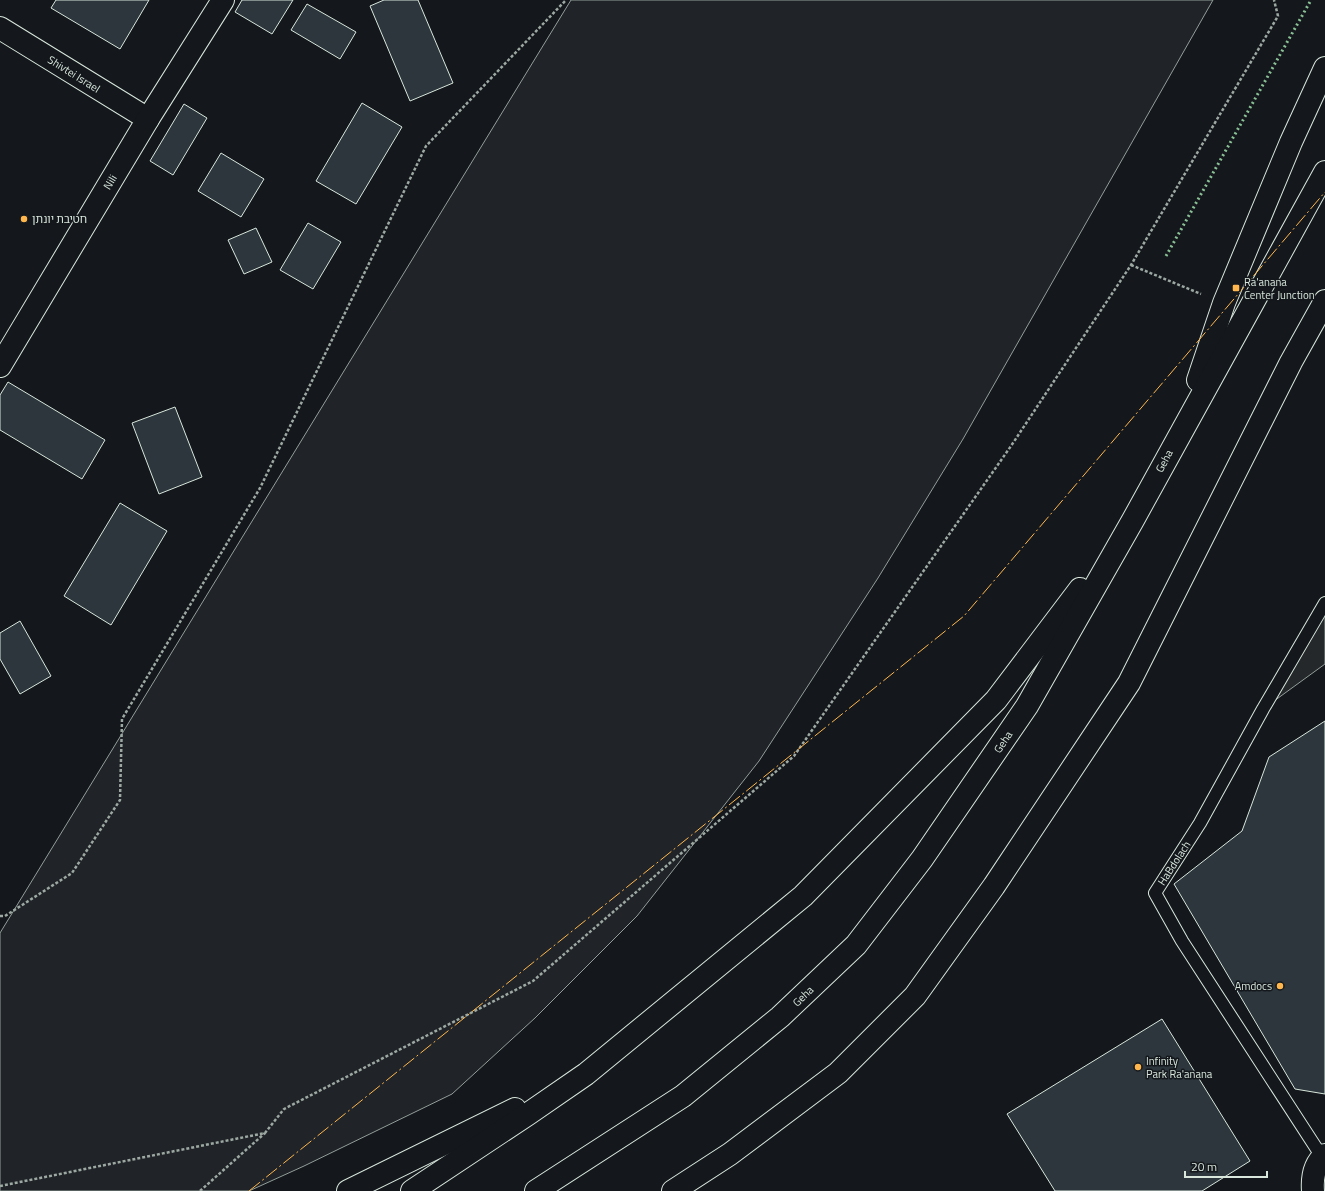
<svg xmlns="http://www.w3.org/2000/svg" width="1325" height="1191" viewBox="0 0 1325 1191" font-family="'Titillium Web','Noto Sans Hebrew',sans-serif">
<rect width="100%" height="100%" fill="#14181c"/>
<!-- green -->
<path fill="#202428" stroke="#939e99" d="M571 0H1213L963 439 878 578 759 761 637 916 535 1018 452 1094 304 1166 249 1191H0V933Z"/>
<!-- parking -->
<path fill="#24282b" stroke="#939e99" d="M1325 603V664L1263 709Z"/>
<!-- building -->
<g fill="#2c363c" stroke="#d8e6dc">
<path d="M56 0H149L120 49 51 8Z"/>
<path d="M242 0H293L272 34 235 12Z"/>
<path d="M384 0H418L453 83 410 101 370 6Z"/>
<path d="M307 4 356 32 340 59 291 30Z"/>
<path d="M362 103 402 127 356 204 316 181Z"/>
<path d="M184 104 207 118 173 175 150 161Z"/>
<path d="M221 153 264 179 241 217 198 191Z"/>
<path d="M308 223 341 242 313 289 280 270Z"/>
<path d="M256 228 272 262 244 274 228 240Z"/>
<path d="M8 382 105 440 82 479 0 430V395Z"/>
<path d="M175 407 202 477 159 494 132 423Z"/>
<path d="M120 503 167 531 111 625 64 596Z"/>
<path d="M20 621 51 676 20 694 0 659V633Z"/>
<path d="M1325 721V1094L1295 1089 1174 884 1242 831 1269 757Z"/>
<path d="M1162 1019 1250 1161 1202 1191H1055L1007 1114Z"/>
</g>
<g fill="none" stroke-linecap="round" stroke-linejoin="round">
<defs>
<path id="lane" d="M1322 1157 1182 941 1155 893 1200 823 1263 709 1325 603"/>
<g id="street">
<path d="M0 28 148 119"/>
<path d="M0 366 148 119 223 0"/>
<path d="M1313 1191C1312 1178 1314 1164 1325 1155"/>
</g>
<g id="highway">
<path d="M1198 380 1224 303 1291 142 1325 68"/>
<path d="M348 1191 515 1109"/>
<path d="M412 1191 528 1114 586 1074 803 896 996 700 1080 589"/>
<path d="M536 1191 683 1096 780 1017 856 945 922 859 1027 706 1133 520 1325 172"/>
<path d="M673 1191 730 1154 838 1073 915 996 994 886 1129 683 1291 362 1325 301"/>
</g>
</defs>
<!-- lane casing -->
<use href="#lane" stroke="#d8e6dc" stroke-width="14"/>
<!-- street casing -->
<use href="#street" stroke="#d8e6dc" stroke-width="24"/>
<!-- highway casing -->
<use href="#highway" stroke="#d8e6dc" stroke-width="24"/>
<!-- path -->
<g stroke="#9da8a2" stroke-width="2.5" stroke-dasharray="3 2" stroke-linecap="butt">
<path d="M1131 265 1201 294"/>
<path d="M0 916H5L72 873 120 800 122 719 260 488 426 146 566 0"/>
<path d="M0 1186 265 1133 284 1109 533 981 794 756 1011 446 1131 265 1278 16 1274 0"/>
<path d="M200 1191 265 1133"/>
</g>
<!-- lane -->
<use href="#lane" stroke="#14181c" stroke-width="12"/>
<!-- street -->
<use href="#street" stroke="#14181c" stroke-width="22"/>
<!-- highway -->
<use href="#highway" stroke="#14181c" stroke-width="22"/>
<!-- hedge -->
<path stroke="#8ac095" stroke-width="3" stroke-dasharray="2 3" stroke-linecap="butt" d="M1166 256 1311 0"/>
<!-- power -->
<path stroke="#ffb74d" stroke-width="1" stroke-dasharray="14 3 2 3" stroke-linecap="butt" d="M249 1191 964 616 1325 192"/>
</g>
<!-- markers -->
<g fill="#ffb74d" stroke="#14181c" stroke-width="1.5">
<circle cx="24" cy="219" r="4"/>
<rect x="1232" y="284" width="8" height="8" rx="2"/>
<circle cx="1280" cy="986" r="4"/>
<circle cx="1138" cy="1067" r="4"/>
</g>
<g text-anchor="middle" stroke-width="3" stroke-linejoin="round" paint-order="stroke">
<!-- street labels -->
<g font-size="11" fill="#d8e6dc" stroke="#14181c">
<text transform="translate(74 74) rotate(32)" y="4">Shivtei Israel</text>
<text transform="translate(110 182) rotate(-59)" y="4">Nili</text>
<text transform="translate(1164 461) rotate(-62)" y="4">Geha</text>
<text transform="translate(1003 742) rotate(-56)" y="4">Geha</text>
<text transform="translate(1174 863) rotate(-57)" y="4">HaBdolach</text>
<text transform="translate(803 996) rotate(-44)" y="4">Geha</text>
</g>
<!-- poi labels -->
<g font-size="11" fill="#d8e6dc" stroke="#14181c" text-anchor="start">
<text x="32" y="223">חטיבת יונתן</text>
<text x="1244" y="286">Ra'anana<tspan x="1244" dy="13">Center Junction</tspan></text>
<text x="1272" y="990" text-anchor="end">Amdocs</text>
<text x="1146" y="1065">Infinity<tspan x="1146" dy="13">Park Ra'anana</tspan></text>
</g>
</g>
<!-- scale -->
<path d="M1185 1171v6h82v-6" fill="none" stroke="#d8e6dc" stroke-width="2"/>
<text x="1191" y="1171" font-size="12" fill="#d8e6dc" stroke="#14181c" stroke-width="3" paint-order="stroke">20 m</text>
</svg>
